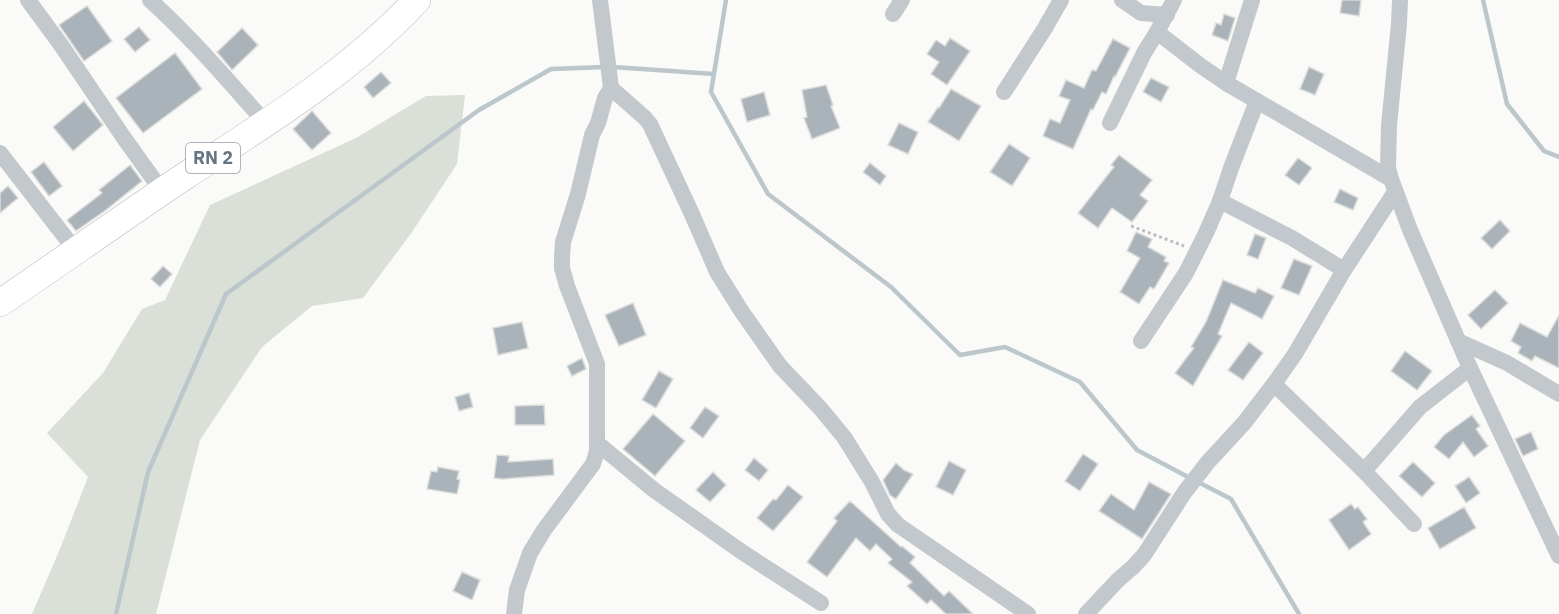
<svg xmlns="http://www.w3.org/2000/svg" width="1559" height="614" viewBox="0 0 1559 614" font-family="'IBM Plex Sans',sans-serif">
<rect width="100%" height="100%" fill="#fafaf8"/>
<!-- green -->
<path fill="#dadfd7" d="M465 95 457 164 412 232 363 298 312 306 262 347 200 440 156 614H32L60 549 88 477 47 433 103 373 142 309 165 300 210 205 356 138 426 96Z"/>
<g fill="none" stroke-linecap="round" stroke-linejoin="round">
<!-- stream -->
<g stroke="#bbc7cb" stroke-width="4.5">
<path d="M726 0 711 92 768 194 891 287 960 355 1005 347 1080 382 1137 450 1190 478"/>
<path d="M1483 0 1507 104 1544 151 1559 157"/>
<path d="M613 67 714 74"/>
<path d="M1198 482 1231 499 1299 614"/>
<path d="M116 614 148 472 226 294 479 110 551 69 605 67"/>
</g>
</g>
<!-- building -->
<g fill="#aab3b9" stroke="#dcdcda" stroke-width="1.5">
<path d="M1342 0H1361L1359 16 1340 13Z"/>
<path d="M87 6 112 41 84 61 59 25Z"/>
<path d="M1224 14 1235 18 1228 41 1212 35 1216 23 1221 25Z"/>
<path d="M139 27 150 40 135 52 124 39Z"/>
<path d="M242 28 258 45 232 70 217 52Z"/>
<path d="M950 38 970 51 947 85 931 74 939 62 927 54 936 40 945 46Z"/>
<path d="M1113 39 1130 48 1115 77 1114 76 1106 94 1102 92 1093 110 1091 109 1073 149 1043 136 1050 119 1060 123 1070 100 1059 96 1066 80 1084 88 1092 70 1096 71Z"/>
<path d="M175 53 202 89 143 133 116 98Z"/>
<path d="M1309 67 1324 74 1315 95 1300 89Z"/>
<path d="M381 72 391 83 373 98 364 87Z"/>
<path d="M1151 78 1169 87 1161 102 1143 92Z"/>
<path d="M826 85 833 105 831 106 840 128 812 139 804 118 807 117 802 90Z"/>
<path d="M951 89 981 106 959 141 928 122 938 107 939 108Z"/>
<path d="M764 92 770 115 747 122 741 99Z"/>
<path d="M84 101 103 125 73 151 53 127Z"/>
<path d="M312 111 331 133 312 150 293 129Z"/>
<path d="M899 123 918 132 908 154 888 145Z"/>
<path d="M1009 144 1030 158 1012 186 990 172Z"/>
<path d="M1119 155 1152 180 1140 195 1148 201 1132 222 1112 208 1098 228 1078 213 1114 167 1111 165Z"/>
<path d="M1298 158 1312 168 1299 185 1285 175Z"/>
<path d="M44 162 62 186 49 196 31 172Z"/>
<path d="M870 163 886 176 880 185 863 172Z"/>
<path d="M130 165 142 181 106 210 76 231 67 220 102 193 99 190Z"/>
<path d="M8 186 18 198 0 213V193Z"/>
<path d="M1340 189 1358 198 1353 210 1334 202Z"/>
<path d="M1500 220 1510 231 1492 249 1481 238Z"/>
<path d="M1136 232 1152 239 1148 247 1166 257 1164 261 1169 263 1154 289 1150 287 1139 304 1120 292 1140 258 1127 251Z"/>
<path d="M1255 234 1266 238 1258 259 1247 255Z"/>
<path d="M1294 259 1312 266 1299 295 1281 288Z"/>
<path d="M163 266 172 274 160 287 151 279Z"/>
<path d="M1223 280 1255 293 1258 288 1274 296 1262 319 1231 303 1218 334 1222 336 1193 386 1175 373 1194 348 1191 347 1206 322Z"/>
<path d="M1495 290 1508 303 1481 329 1468 315Z"/>
<path d="M633 303 646 335 619 346 605 315Z"/>
<path d="M1559 315V368L1535 356 1532 361 1518 353 1521 347 1511 341 1520 323 1547 337Z"/>
<path d="M522 322 528 348 498 355 493 328Z"/>
<path d="M1249 342 1263 353 1243 380 1228 370Z"/>
<path d="M1405 351 1432 371 1417 390 1391 371Z"/>
<path d="M582 358 586 369 572 376 567 366Z"/>
<path d="M659 371 673 379 656 408 642 400Z"/>
<path d="M469 393 473 407 459 411 455 397Z"/>
<path d="M544 405 545 425H515V406Z"/>
<path d="M705 407 719 416 703 438 690 428Z"/>
<path d="M653 414 685 441 655 476 623 449Z"/>
<path d="M1472 415 1480 426 1476 429 1488 446 1474 457 1463 442 1449 459 1434 447 1444 435Z"/>
<path d="M1531 432 1538 449 1523 456 1515 439Z"/>
<path d="M1083 454 1098 464 1080 491 1065 481Z"/>
<path d="M497 455 509 456 508 462 553 459 554 475 502 479 494 478Z"/>
<path d="M754 458 768 470 759 481 745 470Z"/>
<path d="M949 461 966 470 953 495 936 487Z"/>
<path d="M1413 462 1435 483 1422 497 1399 476Z"/>
<path d="M896 463 904 470 913 474 896 499 890 495 883 480Z"/>
<path d="M438 467 459 471 457 479 460 480 457 494 427 489 431 471 437 472Z"/>
<path d="M713 472 726 485 710 502 696 490Z"/>
<path d="M1469 477 1480 493 1466 503 1455 486Z"/>
<path d="M1149 482 1171 494 1142 539 1099 511 1111 494 1134 510Z"/>
<path d="M788 485 803 497 773 531 757 518 773 499 776 500Z"/>
<path d="M850 501 901 547 902 546 915 557 910 563 944 596 949 591 973 614H946L931 600 927 604 907 586 912 582 888 563 892 559 876 544 870 551 856 538 827 577 807 562 837 521 834 518Z"/>
<path d="M1351 504 1355 509 1358 507 1367 519 1363 522 1371 534 1349 550 1329 520Z"/>
<path d="M1464 507 1476 528 1440 549 1428 528Z"/>
<path d="M462 572 480 580 472 600 453 591Z"/>
</g>
<g fill="none" stroke-linecap="round" stroke-linejoin="round">
<defs>
<path id="trunk" d="M0 303C62 261 122 218 185 176 266 123 350 72 417 0"/>
</defs>
<!-- trunk casing -->
<use href="#trunk" stroke="#b4b9bd" stroke-width="28"/>
<!-- path -->
<path stroke="#bbbfc2" stroke-width="3" stroke-dasharray="3 3" stroke-linecap="butt" d="M1131 226 1184 246"/>
<!-- minor -->
<g stroke="#c3c8cc" stroke-width="16">
<path d="M28 0 61 45 124 138 162 191"/>
<path d="M150 0C192 38 228 81 266 123"/>
<path d="M1122 0 1141 13 1167 15"/>
<path d="M1400 0 1399 24 1389 125 1388 168 1391 179 1410 230 1470 368 1559 556"/>
<path d="M893 14 902 0"/>
<path d="M1157 32 1201 66 1226 83 1391 179"/>
<path d="M1226 83 1252 0"/>
<path d="M611 88 645 118 650 124 691 212 717 272 742 312 780 366 820 408 844 437 872 482 888 514 898 525 1028 614"/>
<path d="M1004 92 1045 28 1061 0"/>
<path d="M1110 123 1144 53 1157 32 1174 0"/>
<path d="M0 153 76 251"/>
<path d="M1220 201 1292 238 1344 270"/>
<path d="M1141 341 1186 273 1206 233 1220 201 1231 168 1257 101"/>
<path d="M1458 341 1507 363 1559 394"/>
<path d="M1274 384 1364 471 1414 524"/>
<path d="M597 443 654 490 742 552 821 603"/>
<path d="M1364 471 1420 407 1470 368"/>
<path d="M514 614 517 590 530 553 544 530 593 464 597 451V364L567 286 562 268V257L563 242 578 194 592 135 598 123 605 98 611 88 600 0"/>
<path d="M1086 614 1118 580 1133 567 1144 555 1184 493 1208 462 1244 423 1274 384 1295 354 1344 270 1395 192"/>
</g>
<!-- trunk -->
<use href="#trunk" stroke="#fff" stroke-width="27"/>
</g>
<g text-anchor="middle" stroke-width="6" stroke-linejoin="round" paint-order="stroke">
<!-- shield labels -->
<rect fill="#fff" stroke="#939fa8" stroke-width="1.5" x="186" y="143" width="54" height="30" rx="4.5"/>
<g font-size="18" font-weight="bold" fill="#657683">
<text x="213" y="164">RN 2</text>
</g>
</g>
</svg>
